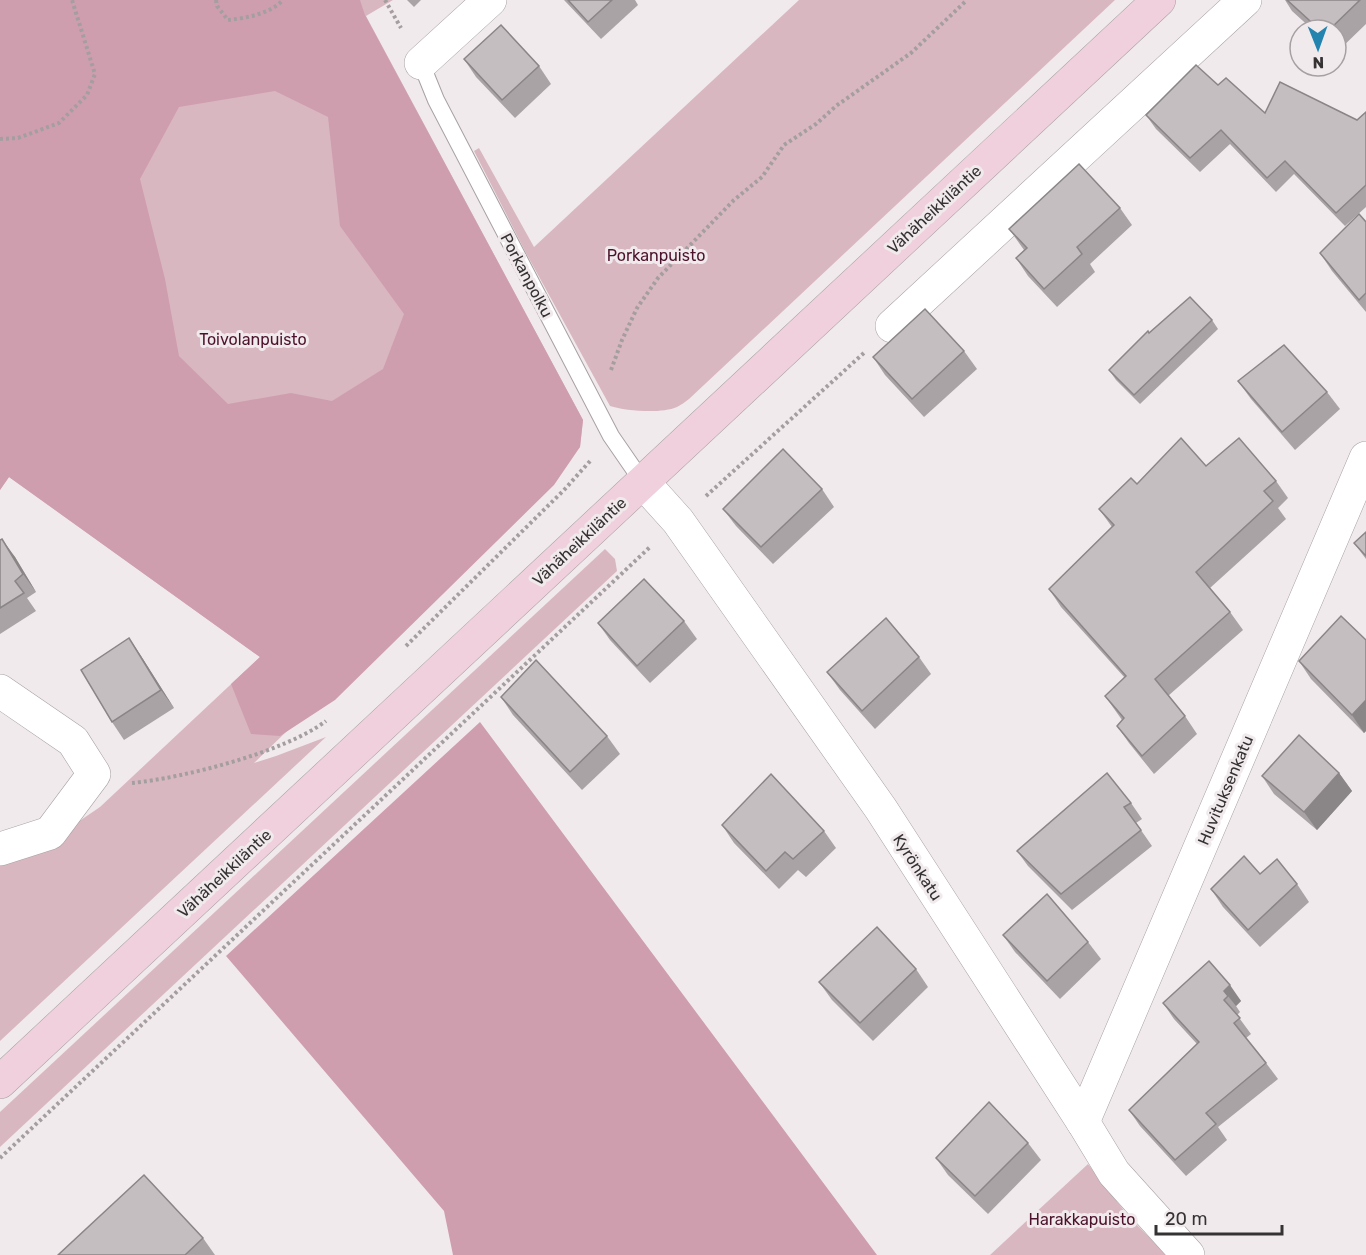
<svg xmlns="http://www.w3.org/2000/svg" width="1366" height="1255" viewBox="0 0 1366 1255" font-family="Rubik,sans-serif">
<rect width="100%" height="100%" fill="#f1eaec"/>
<!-- green -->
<g fill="#d9b7c1">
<path d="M0 0H393L366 16 583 420 580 447 254 763 276 756 326 737 0 1041V859L75 824 100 807 260 657 9 477 0 490Z"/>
<path d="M799 0H1115L689 399C685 402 681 405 677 407 661 414 626 411 610 406L526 253 474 151 479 148 534 247Z"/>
<path d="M605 549 615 559 617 571 0 1147V1112Z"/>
<path d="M1088 1164 1129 1217 1167 1255H990Z"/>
</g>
<!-- forest -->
<g fill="#cf9eae" fill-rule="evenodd">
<path d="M0 0H360L365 15 583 420 580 447 554 485 335 700 280 736 251 734 231 684 260 657 9 477 0 490ZM275 91 328 117 340 226 404 314 383 369 332 401 291 393 228 404 179 356 165 279 140 179 179 107Z"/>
<path d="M480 722 877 1255H453L444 1211 226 956Z"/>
</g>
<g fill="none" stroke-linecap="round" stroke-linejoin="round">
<defs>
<path id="lane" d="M421 63 436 100 611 436 642 481"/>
<g id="street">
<path d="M421 63 490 0"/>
<path d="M892 326 1245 0"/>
<path d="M642 481 678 521 881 809 1083 1122 1114 1173 1188 1255"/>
<path d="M0 691 73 741 94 774 50 833 0 849"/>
<path d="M1083 1122 1366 458"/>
</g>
<path id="secondary" d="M0 1082 1159 0"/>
</defs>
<!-- lane casing -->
<use href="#lane" stroke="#a8a1a3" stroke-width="18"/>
<!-- street casing -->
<use href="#street" stroke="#a8a1a3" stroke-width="34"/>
<!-- secondary casing -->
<use href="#secondary" stroke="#a8a1a3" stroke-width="34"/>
<!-- path -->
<g stroke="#a49ea0" stroke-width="4" stroke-dasharray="3 3" stroke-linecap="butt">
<path d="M216 0 217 6 228 20C246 18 270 14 283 0"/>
<path d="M385 0 401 28"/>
<path d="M0 139 18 138 59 123 87 95 95 74 72 0"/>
<path d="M611 370 622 340 637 308 658 278 734 200 762 177 784 145 816 124 836 106 911 53 967 0"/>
<path d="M706 496 865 352"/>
<path d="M406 646 564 490 591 460"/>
<path d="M132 783C183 778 285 752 326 721"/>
<path d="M0 1158 650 547"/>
</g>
<!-- lane -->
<use href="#lane" stroke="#fff" stroke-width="16"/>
<!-- street -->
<use href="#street" stroke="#fff" stroke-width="33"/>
<!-- secondary -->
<use href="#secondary" stroke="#efd0dc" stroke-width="33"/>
</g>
<!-- wall -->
<g fill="#a9a3a5">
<path d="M407 0H421L414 7Z"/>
<path d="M564 0H635L638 5 601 39Z"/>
<path d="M1285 0H1366V24L1337 52 1336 51V30H1313L1292 11Z"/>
<path d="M464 59 539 66 551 84 515 118 476 77Z"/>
<path d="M1218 85 1265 113 1357 120 1366 112V207L1345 226 1294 174 1276 192 1230 144 1200 172 1156 129 1146 115Z"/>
<path d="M1120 208 1132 225 1090 264 1095 272 1057 307 1028 276 1016 258 1024 250 1009 229Z"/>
<path d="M1366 222V312L1332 271 1320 253Z"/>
<path d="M1212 320 1218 329 1140 404 1116 380 1109 370 1149 333Z"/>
<path d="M964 351 977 369 924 417 885 375 873 357Z"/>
<path d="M1238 381 1327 392 1340 409 1295 450 1251 399Z"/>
<path d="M1206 466 1276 481 1288 498 1278 508 1286 519 1210 588 1230 612 1243 630 1168 696 1185 716 1197 734 1154 774 1129 743 1117 726 1122 720 1105 696 1125 678 1061 607 1049 589 1112 527 1099 509 1137 484Z"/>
<path d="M822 489 834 507 773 564 736 526 723 509Z"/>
<path d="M1366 532V559L1354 543Z"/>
<path d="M0 540 15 557 36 592 27 598 36 611 0 634Z"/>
<path d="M684 621 697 639 650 683 610 640 598 623Z"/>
<path d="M129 638 141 656 174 708 124 740 112 722Z"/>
<path d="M1366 640V731L1364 733 1311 679 1299 661Z"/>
<path d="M919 657 931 674 875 729 840 690 827 672Z"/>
<path d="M501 697 607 736 620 754 582 790 513 715Z"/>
<path d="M1339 773 1352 791 1317 830 1274 794 1262 776Z"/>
<path d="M1131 803 1142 819 1136 823 1152 846 1072 910 1028 866 1017 851Z"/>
<path d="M722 825 824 831 836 848 806 877 798 870 779 889 734 843Z"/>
<path d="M1260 874 1297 884 1309 902 1260 947 1223 907 1211 889Z"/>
<path d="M1003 935 1088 942 1101 959 1060 999 1015 952Z"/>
<path d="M1209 961 1241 1001 1236 1006 1240 1012 1237 1015 1251 1034 1246 1038 1266 1063 1278 1079 1218 1127 1227 1140 1186 1176 1140 1126 1129 1110 1197 1044 1174 1019 1163 1003Z"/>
<path d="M916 969 928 987 873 1041 832 1000 819 982Z"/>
<path d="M1028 1143 1041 1160 988 1214 948 1175 936 1158Z"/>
<path d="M203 1238 215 1255H58Z"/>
</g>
<!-- shaded-wall -->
<g fill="#8a8586">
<path d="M2 539 15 557 36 592 23 574Z"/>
<path d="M129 638 141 656 174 708 161 690Z"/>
<path d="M1366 700V731L1364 733 1352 715Z"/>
<path d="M1339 773 1352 791 1317 830 1304 812Z"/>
<path d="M1230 985 1241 1001 1236 1006 1224 991Z"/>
</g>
<!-- building -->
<g fill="#c5bec0" stroke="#8a8586" stroke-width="1.5">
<path d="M568 0H612L588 22Z"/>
<path d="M1287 0H1360L1329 30H1320Z"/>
<path d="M501 25 539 66 502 100 464 59Z"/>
<path d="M1196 65 1218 85 1226 78 1265 113 1280 82 1357 120 1366 112V185L1336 213 1285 161 1267 178 1221 130 1190 158 1146 115Z"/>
<path d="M1079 164 1120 208 1077 247 1082 254 1044 289 1016 258 1027 248 1009 229Z"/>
<path d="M1359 214 1366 222V293L1359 300 1320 253Z"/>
<path d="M1190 297 1212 320 1134 395 1109 370 1148 331 1149 333Z"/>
<path d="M925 309 964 351 912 399 873 357Z"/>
<path d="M1284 345 1327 392 1282 432 1238 381Z"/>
<path d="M1181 438 1206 466 1239 438 1276 481 1264 491 1273 501 1196 572 1230 612 1155 679 1185 716 1142 756 1117 726 1124 718 1105 696 1126 676 1049 589 1114 525 1099 509 1131 478 1137 484Z"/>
<path d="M783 449 822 489 761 547 723 509Z"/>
<path d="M1366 532V556L1354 543Z"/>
<path d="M2 539 23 574 15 581 24 593 0 608V540Z"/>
<path d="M644 579 684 621 637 666 598 623Z"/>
<path d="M1341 616 1366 640V700L1352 715 1299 661Z"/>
<path d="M886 618 919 657 862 711 827 672Z"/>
<path d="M129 638 161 690 112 722 81 670Z"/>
<path d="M536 660 607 736 570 772 501 697Z"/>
<path d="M1299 735 1339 773 1304 812 1262 776Z"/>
<path d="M1107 773 1131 803 1124 807 1141 830 1061 894 1017 851Z"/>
<path d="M771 774 824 831 793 859 785 852 766 871 722 825Z"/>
<path d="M1244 856 1260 874 1277 859 1297 884 1248 930 1211 889Z"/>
<path d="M1047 894 1088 942 1047 981 1003 935Z"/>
<path d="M877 927 916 969 860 1023 819 982Z"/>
<path d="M1209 961 1230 985 1224 991 1228 996 1224 1000 1240 1018 1234 1023 1266 1063 1206 1113 1216 1124 1175 1160 1129 1110 1199 1042 1163 1003Z"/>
<path d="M989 1102 1028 1143 975 1196 936 1158Z"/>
<path d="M144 1175 203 1238 185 1255H58Z"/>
</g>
<g text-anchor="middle" stroke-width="6" stroke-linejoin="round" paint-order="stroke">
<!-- street labels -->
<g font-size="16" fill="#353233" stroke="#f1eaec">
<text transform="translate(934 209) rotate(-43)" y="6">Vähäheikkiläntie</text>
<text transform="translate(527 275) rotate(62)" y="6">Porkanpolku</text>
<text transform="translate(579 541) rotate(-43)" y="6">Vähäheikkiläntie</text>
<text transform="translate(1225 790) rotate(-67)" y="6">Huvituksenkatu</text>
<text transform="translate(918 867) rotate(57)" y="6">Kyrönkatu</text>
<text transform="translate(224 873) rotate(-43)" y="6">Vähäheikkiläntie</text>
</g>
<!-- park labels -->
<g font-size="16" fill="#4d122b" stroke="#f1eaec">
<text x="656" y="261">Porkanpuisto</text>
<text x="253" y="345">Toivolanpuisto</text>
<text x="1082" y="1225">Harakkapuisto</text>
</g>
</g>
<!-- north arrow -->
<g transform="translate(1318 48) rotate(179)"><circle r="28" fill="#f1eaec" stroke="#a6a0a2" stroke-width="1.5"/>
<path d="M0-4.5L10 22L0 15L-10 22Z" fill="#2484b0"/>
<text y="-9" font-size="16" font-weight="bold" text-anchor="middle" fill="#353233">N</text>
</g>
<!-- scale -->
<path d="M1156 1225v9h126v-9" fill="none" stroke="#353233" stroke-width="3"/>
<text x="1165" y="1225" font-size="18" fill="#353233" stroke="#f1eaec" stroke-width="4.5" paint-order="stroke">20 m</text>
</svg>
